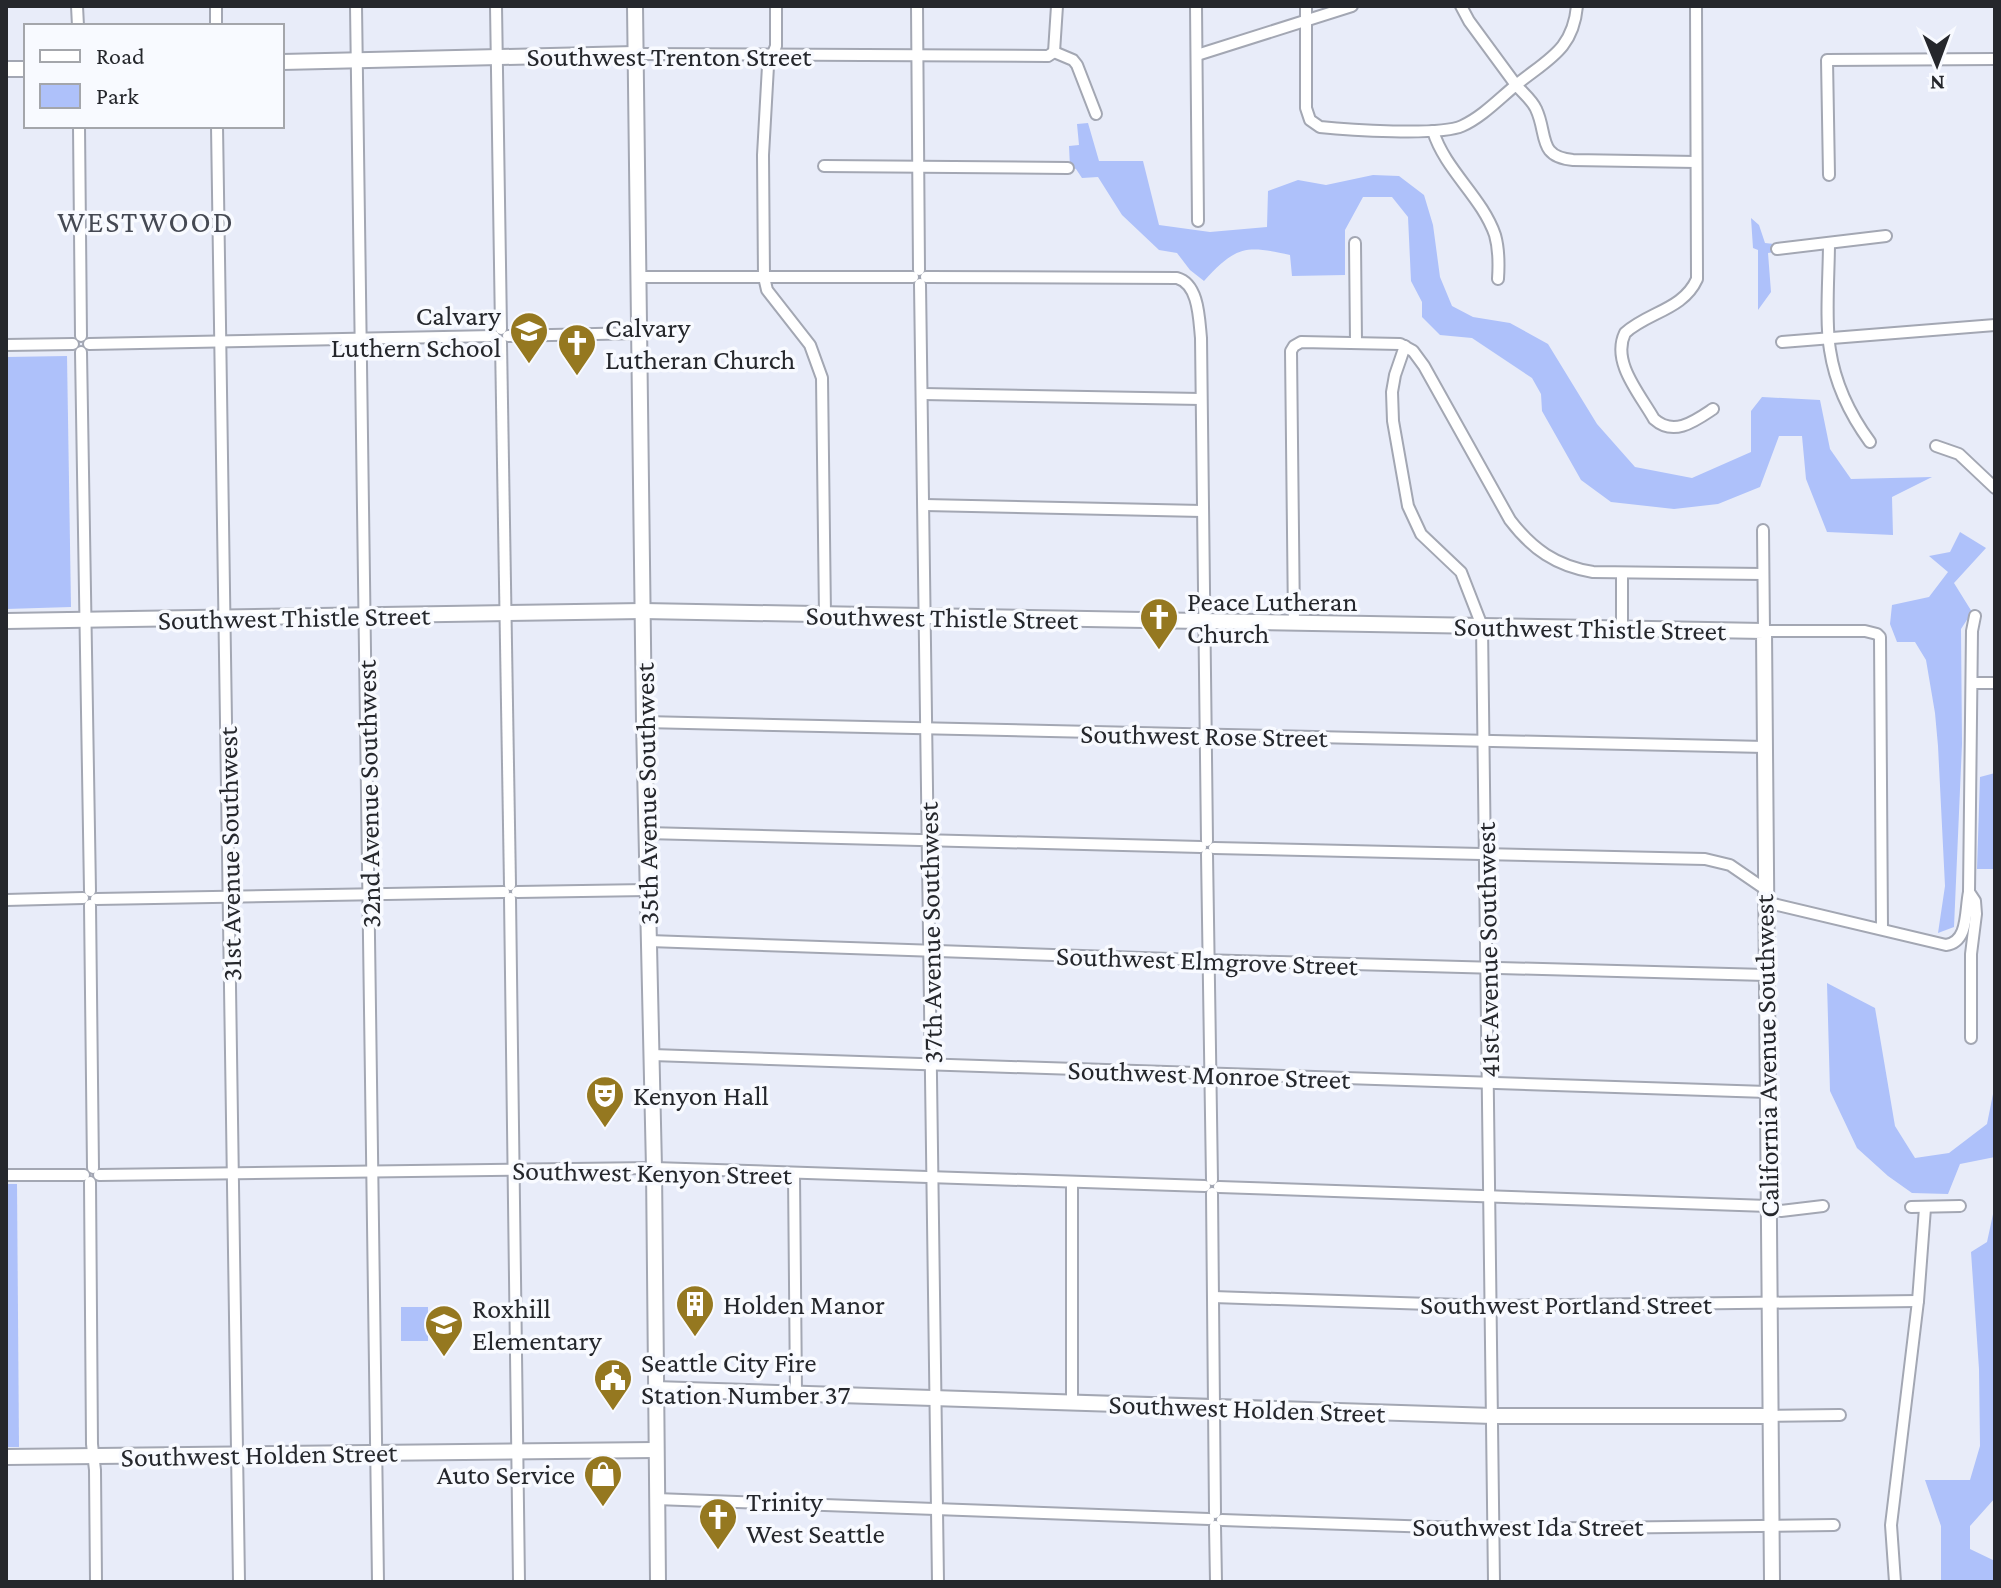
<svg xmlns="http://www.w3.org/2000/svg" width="2001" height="1588" viewBox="0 0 2001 1588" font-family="'Crimson Pro',serif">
<rect width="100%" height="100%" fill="#e8ecf9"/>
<!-- green -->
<g fill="#aec1fa">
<path d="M1088 123 1099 161H1143L1159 225 1210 232 1267 227 1268 191 1298 180 1326 185 1373 175 1399 176 1424 195 1433 225 1440 277 1452 306 1473 317 1510 323 1548 344 1597 424 1635 467 1692 478 1751 452V411L1762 397 1820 400 1830 449 1851 479 1932 477 1892 497 1893 535 1827 532 1806 479 1802 436H1779L1760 487 1718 504 1674 509 1611 502 1581 480 1542 411 1541 394 1532 378 1472 338 1440 335 1422 317V302L1411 281 1408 217 1392 197H1363L1345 230V275L1292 276 1290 255C1245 245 1236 246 1204 281L1190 270 1177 253 1159 250 1122 215 1098 177 1082 178 1076 169 1070 167 1069 146 1079 145 1077 124Z"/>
<path d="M1751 218 1759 225 1765 243 1774 244 1775 252 1768 253 1771 292 1758 310V250L1753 248Z"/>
<path d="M67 356 71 607 6 609V357Z"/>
<path d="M1960 532 1986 548 1954 583 1972 612 1961 629 1962 744 1954 927 1938 933 1945 886 1938 746 1935 713 1926 660 1915 642H1897L1890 624 1892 605 1929 597 1948 572 1929 556 1950 552Z"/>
<path d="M1995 773V869H1977L1980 777Z"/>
<path d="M1827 983 1875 1008 1895 1126 1915 1158 1949 1153 1987 1124 1995 1084V1157L1960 1164 1948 1194 1912 1193 1888 1176 1857 1148 1830 1091Z"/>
<path d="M6 1184H17L19 1447H6Z"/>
<path d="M1995 1205V1498L1970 1526V1549L1995 1561V1582H1941V1526L1925 1480H1970L1980 1446 1979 1369 1971 1252 1987 1242Z"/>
<rect x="401" y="1307" width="27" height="34"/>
</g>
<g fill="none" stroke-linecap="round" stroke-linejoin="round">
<defs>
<g id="minor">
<path d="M77 6 78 26"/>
<path d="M216 6V26"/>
<path d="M356 6 378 1582"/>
<path d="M496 6 501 329"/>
<path d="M776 6V46L768 66 763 155 764 277 767 290 810 345 822 378 825 615"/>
<path d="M917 6 919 270"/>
<path d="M1196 6 1198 221"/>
<path d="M1306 6V108L1310 120 1320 127C1347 130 1440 136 1462 126 1482 117 1499 99 1516 85 1523 93 1532 100 1536 109 1548 134 1537 157 1573 160L1696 162"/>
<path d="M1461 6 1469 21 1516 85C1548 59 1573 50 1577 6"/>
<path d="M1696 6 1697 279C1683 310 1648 312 1625 333 1611 362 1640 394 1654 419 1674 437 1695 421 1713 409"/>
<path d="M1054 52 1073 60 1077 65 1096 114"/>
<path d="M1054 52 1057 6"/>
<path d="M635 54 1048 56 1054 52"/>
<path d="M1197 55 1352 6"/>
<path d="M79 126 81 336"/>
<path d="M217 126 239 1582"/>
<path d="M1433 131C1445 170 1482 197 1495 235 1499 249 1499 264 1498 279"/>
<path d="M824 166 1068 168"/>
<path d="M1829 175 1827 60 1995 59"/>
<path d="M1355 243 1356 342"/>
<path d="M1829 243C1829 274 1825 321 1830 350 1835 383 1851 416 1870 442"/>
<path d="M1777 249 1886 236"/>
<path d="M639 277H913"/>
<path d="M926 277 1177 278C1199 284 1199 319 1201 338L1207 841"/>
<path d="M920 284 938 1582"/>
<path d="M508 336 639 333"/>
<path d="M501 342 510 885"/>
<path d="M1782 342 1995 325"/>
<path d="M89 344 494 336"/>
<path d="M6 345 73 344"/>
<path d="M1405 346 1395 375 1392 392 1393 421 1408 506 1421 534 1461 572 1482 626 1494 1582"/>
<path d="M81 352 90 891"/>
<path d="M923 394 1201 399"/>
<path d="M1936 446 1959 454 1995 488"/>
<path d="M925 505 1202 511"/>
<path d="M1763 530 1764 631H1865L1877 634 1880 637 1882 929"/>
<path d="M1622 573V628"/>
<path d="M1294 622 1291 351 1294 346 1301 342 1400 344 1413 351 1424 366 1510 520C1532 549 1556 566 1593 572L1763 574"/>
<path d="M1972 683H1995"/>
<path d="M644 722 1765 747"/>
<path d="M646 833 1201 847"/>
<path d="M1214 848 1705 859 1730 865 1765 889"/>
<path d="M1207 854 1212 1180"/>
<path d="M517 892 647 890"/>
<path d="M510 898 519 1582"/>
<path d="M96 899 504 892"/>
<path d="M6 900 83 898"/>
<path d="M1765 902 1946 945C1969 942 1965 910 1969 892"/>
<path d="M90 905 93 1168"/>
<path d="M649 941 1201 960 1766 975"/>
<path d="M1971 1038V954L1976 914 1975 901 1969 892 1972 631 1975 616"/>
<path d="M652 1055 1767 1092"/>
<path d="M794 1174 796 1393"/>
<path d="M6 1175H84"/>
<path d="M99 1175 654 1168 1205 1186"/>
<path d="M90 1182 92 1444 95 1470 96 1582"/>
<path d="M1072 1182V1402"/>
<path d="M1219 1187 1768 1206 1781 1211 1823 1206"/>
<path d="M1212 1193 1215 1513"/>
<path d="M1911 1207 1960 1206"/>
<path d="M1213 1297 1491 1306 1918 1301"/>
<path d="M1769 1416 1840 1415"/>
<path d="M656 1499 1209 1519"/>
<path d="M1222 1520 1494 1529 1834 1525"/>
<path d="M1215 1526 1216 1582"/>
<path d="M1895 1582 1891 1525 1918 1301 1925 1208"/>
</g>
<g id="tertiary">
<path d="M282 62 635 54"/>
<path d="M6 69H26"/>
<path d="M6 621 643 611"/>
<path d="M655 1389 1493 1416H1769"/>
<path d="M6 1457 655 1450"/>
</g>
<g id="secondary">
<path d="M635 6 644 722 654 1168 658 1582"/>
<path d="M643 611 1764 631 1772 1582"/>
</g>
</defs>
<!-- minor casing -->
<use href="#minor" stroke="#a3a7b3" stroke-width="14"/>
<!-- tertiary casing -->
<use href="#tertiary" stroke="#a3a7b3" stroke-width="18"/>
<!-- secondary casing -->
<use href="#secondary" stroke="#a3a7b3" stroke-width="18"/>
<!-- minor -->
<use href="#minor" stroke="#fff" stroke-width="10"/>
<!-- tertiary -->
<use href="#tertiary" stroke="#fff" stroke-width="14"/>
<!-- secondary -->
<use href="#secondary" stroke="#fff" stroke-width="14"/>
</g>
<!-- icons -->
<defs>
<symbol id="school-pin" viewBox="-11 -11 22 30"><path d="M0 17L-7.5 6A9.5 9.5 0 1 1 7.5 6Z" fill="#957820" stroke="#f8faff"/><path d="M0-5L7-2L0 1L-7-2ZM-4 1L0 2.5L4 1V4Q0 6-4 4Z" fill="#fff"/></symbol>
<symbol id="church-pin" viewBox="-11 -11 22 30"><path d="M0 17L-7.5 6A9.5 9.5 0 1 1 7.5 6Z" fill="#957820" stroke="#f8faff"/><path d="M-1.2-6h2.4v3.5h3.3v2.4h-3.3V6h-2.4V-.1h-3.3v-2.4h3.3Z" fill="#fff"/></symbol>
<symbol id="theatre-pin" viewBox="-11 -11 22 30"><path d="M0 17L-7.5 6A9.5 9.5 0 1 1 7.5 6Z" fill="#957820" stroke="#f8faff"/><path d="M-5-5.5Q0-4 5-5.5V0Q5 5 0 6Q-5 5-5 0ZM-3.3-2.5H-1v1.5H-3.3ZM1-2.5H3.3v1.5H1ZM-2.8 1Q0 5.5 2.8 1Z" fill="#fff"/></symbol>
<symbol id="building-pin" viewBox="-11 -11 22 30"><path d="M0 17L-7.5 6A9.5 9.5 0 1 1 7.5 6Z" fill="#957820" stroke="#f8faff"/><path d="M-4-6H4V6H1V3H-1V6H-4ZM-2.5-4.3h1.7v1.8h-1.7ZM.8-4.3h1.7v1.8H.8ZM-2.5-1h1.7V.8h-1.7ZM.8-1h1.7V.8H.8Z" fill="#fff"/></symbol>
<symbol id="civic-pin" viewBox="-11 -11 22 30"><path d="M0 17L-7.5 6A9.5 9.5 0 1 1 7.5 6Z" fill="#957820" stroke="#f8faff"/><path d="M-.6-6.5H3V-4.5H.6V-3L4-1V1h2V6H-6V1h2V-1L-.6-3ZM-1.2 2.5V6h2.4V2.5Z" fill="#fff"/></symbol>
<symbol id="shop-pin" viewBox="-11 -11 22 30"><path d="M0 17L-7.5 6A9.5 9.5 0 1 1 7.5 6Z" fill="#957820" stroke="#f8faff"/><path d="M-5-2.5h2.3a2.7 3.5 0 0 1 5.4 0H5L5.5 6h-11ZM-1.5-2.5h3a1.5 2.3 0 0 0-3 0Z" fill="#fff"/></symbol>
</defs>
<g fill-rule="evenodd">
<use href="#school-pin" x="507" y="309" width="44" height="60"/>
<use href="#church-pin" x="555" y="321" width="44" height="60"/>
<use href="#church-pin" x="1137" y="595" width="44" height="60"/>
<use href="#theatre-pin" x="583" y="1073" width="44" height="60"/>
<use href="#building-pin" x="673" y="1282" width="44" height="60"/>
<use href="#school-pin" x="422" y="1302" width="44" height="60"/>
<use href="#civic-pin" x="591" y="1356" width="44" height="60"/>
<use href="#shop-pin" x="581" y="1452" width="44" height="60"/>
<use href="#church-pin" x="696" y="1495" width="44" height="60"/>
</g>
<g text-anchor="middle" stroke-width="7" stroke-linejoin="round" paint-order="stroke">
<!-- street labels -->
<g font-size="28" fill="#25272c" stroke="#f8faff">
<text x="669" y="66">Southwest Trenton Street</text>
<text transform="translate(294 617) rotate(-1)" y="10">Southwest Thistle Street</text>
<text transform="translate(942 617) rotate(1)" y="10">Southwest Thistle Street</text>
<text transform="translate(1590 628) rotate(1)" y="10">Southwest Thistle Street</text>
<text transform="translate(1204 735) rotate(1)" y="10">Southwest Rose Street</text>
<text transform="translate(368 794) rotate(-91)" y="10">32nd Avenue Southwest</text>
<text transform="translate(646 794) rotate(-91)" y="10">35th Avenue Southwest</text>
<text transform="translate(229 854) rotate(-91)" y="10">31st Avenue Southwest</text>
<text transform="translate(930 933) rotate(-91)" y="10">37th Avenue Southwest</text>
<text transform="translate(1487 950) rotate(-91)" y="10">41st Avenue Southwest</text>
<text transform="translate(1207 960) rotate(2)" y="10">Southwest Elmgrove Street</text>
<text transform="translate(1766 1056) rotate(-91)" y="10">California Avenue Southwest</text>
<text transform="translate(1209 1074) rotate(2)" y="10">Southwest Monroe Street</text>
<text transform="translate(652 1172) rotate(1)" y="10">Southwest Kenyon Street</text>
<text x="1566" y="1314">Southwest Portland Street</text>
<text transform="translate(1247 1408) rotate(2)" y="10">Southwest Holden Street</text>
<text transform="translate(259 1454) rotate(-1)" y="10">Southwest Holden Street</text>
<text x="1528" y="1536">Southwest Ida Street</text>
</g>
<!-- poi labels -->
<g font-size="28" fill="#25272c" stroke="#f8faff" text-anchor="start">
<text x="501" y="325" text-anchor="end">Calvary<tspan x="501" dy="32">Luthern School</tspan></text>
<text x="605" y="337">Calvary<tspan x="605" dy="32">Lutheran Church</tspan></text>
<text x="1187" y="611">Peace Lutheran<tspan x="1187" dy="32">Church</tspan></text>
<text x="633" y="1105">Kenyon Hall</text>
<text x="723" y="1314">Holden Manor</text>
<text x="472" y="1318">Roxhill<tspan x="472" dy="32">Elementary</tspan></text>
<text x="641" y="1372">Seattle City Fire<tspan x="641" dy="32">Station Number 37</tspan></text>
<text x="575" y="1484" text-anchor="end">Auto Service</text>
<text x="746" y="1511">Trinity<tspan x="746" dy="32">West Seattle</tspan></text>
</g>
<!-- neighbourhood labels -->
<g font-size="30" letter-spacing="2" fill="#454953" stroke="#f8faff">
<text x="146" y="232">WESTWOOD</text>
</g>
</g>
<!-- border -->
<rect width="2001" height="1588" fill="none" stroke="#25272c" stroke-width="16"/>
<!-- legend -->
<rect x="24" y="24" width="260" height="104" fill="#f8faff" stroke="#a4a6ab" stroke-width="2"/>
<rect x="40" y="50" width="40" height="12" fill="#ffffff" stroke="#a4a6ab" stroke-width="2"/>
<text x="96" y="64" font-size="24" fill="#25272c">Road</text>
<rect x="40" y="84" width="40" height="24" fill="#aec1fa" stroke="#a4a6ab" stroke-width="2"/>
<text x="96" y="104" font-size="24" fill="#25272c">Park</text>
<!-- north arrow -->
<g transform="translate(1937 64) rotate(179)" stroke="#f8faff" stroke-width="6" paint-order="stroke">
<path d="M0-6L14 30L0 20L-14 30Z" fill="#25272c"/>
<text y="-12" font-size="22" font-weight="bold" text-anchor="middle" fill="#25272c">N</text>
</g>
</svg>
